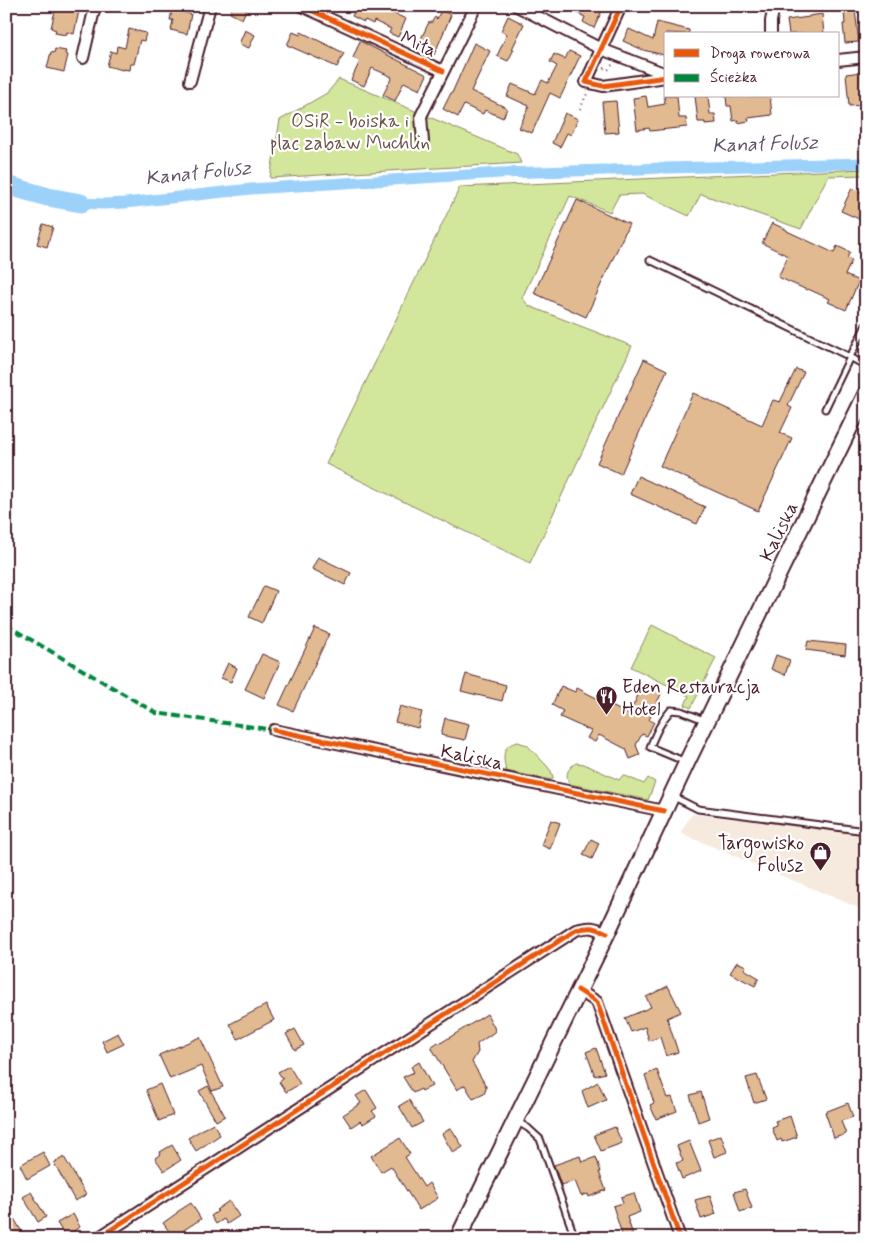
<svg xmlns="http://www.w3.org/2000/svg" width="872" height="1244" viewBox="0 0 872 1244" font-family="Mynerve,sans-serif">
<rect width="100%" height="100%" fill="#fff"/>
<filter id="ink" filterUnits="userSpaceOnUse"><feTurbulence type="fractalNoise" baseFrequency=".02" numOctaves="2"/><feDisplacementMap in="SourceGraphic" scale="10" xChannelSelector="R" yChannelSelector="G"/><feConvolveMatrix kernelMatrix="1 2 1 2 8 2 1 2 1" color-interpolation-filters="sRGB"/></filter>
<g filter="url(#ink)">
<!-- built -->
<path fill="#f6eade" d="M692 814 866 834V911L680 833Z"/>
<!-- green -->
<g fill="#d3e79c" stroke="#8e8364">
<path d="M339 79 517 154 521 163 270 178 280 120 327 93Z"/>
<path d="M866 169V175L828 176 801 229 701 194 689 216 642 194 619 195 610 212 570 196 522 298 529 306 632 346 530 563 326 464 460 187Z"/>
<path d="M652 625 716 658 691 708 685 705 689 696 631 667Z"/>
<path d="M518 742 527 745 547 766 551 771 553 777 552 780 506 771C503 758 501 745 518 742Z"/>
<path d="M576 763 584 764 619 780 623 775 644 784 648 778 655 782 648 800 570 784C564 775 568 768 576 763Z"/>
</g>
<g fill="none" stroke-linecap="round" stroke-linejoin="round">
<!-- canal -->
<g stroke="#9cd1fa" stroke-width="11">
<path d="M665 168 866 163"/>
<path d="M642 169 659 168"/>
<path d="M610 170 639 169"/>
<path d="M81 203 104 204 125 203 251 189 500 173 606 170"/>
</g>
<!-- river -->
<path stroke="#9cd1fa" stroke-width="19" d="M6 185 48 197 81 203"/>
</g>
<!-- building -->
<g fill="#e1ba92" stroke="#4a1f2b">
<path d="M56 6H80L74 34 67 32 66 35 55 33 56 30 51 28Z"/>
<path d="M233 6H248L242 19 230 13Z"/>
<path d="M357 6H386L385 10 406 19 398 37 389 33 391 29 374 21 373 24 365 20 364 22 352 16Z"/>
<path d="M561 6H591L602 11 594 28 583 22 585 17Z"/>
<path d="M172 10 191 14 187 34 171 30 173 20H170Z"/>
<path d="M441 10 451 15 434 55 417 47 429 22 431 23 435 17 437 19Z"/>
<path d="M855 10 859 42 845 43 843 24H845L844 12Z"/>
<path d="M822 14 824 34H789L787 20 809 17V16Z"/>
<path d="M508 16 524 24 512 49H514L508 61 497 56 507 34 501 31Z"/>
<path d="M657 22 689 30V34L666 33V48L664 55 643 50 623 41 629 29 653 40Z"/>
<path d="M129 29 146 33 144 41 140 40 134 64H130L129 70 123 69V70L107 66 111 51 116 53 117 46 125 48Z"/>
<path d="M245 30 255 35 249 48 239 44Z"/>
<path d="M293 32 300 35 301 32 344 53 337 67 287 45Z"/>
<path d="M360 41 427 75 420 90 404 82 395 101 383 95 392 77 372 68 364 86 351 80 360 61 353 58Z"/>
<path d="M474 43 490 51 471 91 507 108 503 118 485 110 483 114 464 105 458 117 443 109 451 93H452Z"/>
<path d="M55 49 66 51 65 54 68 55 64 72 47 68 51 52 54 53Z"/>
<path d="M569 51 580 56 560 98 550 93 532 133 519 128 529 106 507 96 512 84 535 94 542 80 548 83 557 66 550 62 554 54 565 59Z"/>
<path d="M861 72 865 105 849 106 846 74Z"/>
<path d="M646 96 648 107 665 104 664 96H677L679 118H686L687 127 650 131 649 128 637 130 633 98Z"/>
<path d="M695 96H708L710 114H715L716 123 705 124V122H698Z"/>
<path d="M726 96H770L772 115 748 118 749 121 738 123V120L733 121 731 106H727Z"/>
<path d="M616 101 619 132 605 133 602 102Z"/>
<path d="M565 113 578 119 571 135 567 133 560 147 552 143Z"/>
<path d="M852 188 866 194V222L841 211Z"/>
<path d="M577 200 629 224 586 317 534 293Z"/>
<path d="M772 223 787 230V231L834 253 837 246 850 252 847 258 852 260 845 275 859 281 846 310 828 302 830 299 808 289 807 290 778 277 788 256 762 243Z"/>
<path d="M43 224 53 227 47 247 37 244Z"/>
<path d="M644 359 667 370 621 474 597 463Z"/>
<path d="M796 369 804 372 788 406 792 408 780 433 792 438 758 511 660 466 693 393 762 425 773 400 780 402Z"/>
<path d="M638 476 705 507 697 524 630 494Z"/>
<path d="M318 557 351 573 345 585 312 569Z"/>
<path d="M264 586 276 591 262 623 249 617Z"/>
<path d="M315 628 329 634 293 711 279 705Z"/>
<path d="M808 641 846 645 845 655 806 650Z"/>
<path d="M262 654 280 662 264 698 245 689Z"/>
<path d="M776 655 790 660 785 675 771 669Z"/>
<path d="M228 663 237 668 231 682 221 678Z"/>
<path d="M466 674 506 685 502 701 461 691Z"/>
<path d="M643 684 662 692 649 720 654 722 647 736 642 734 636 745 640 755 630 759 626 749 599 735 595 742 587 738 591 731 560 717 563 711 552 705 561 686 575 692 577 688 629 715Z"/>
<path d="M400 706 422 712 418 728 395 722Z"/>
<path d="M445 718 469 724 465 740 441 735Z"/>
<path d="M551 820 560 823 550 849 541 845Z"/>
<path d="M591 839 599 843 592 859 583 855Z"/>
<path d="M737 962 746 966 744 969 759 978 755 986 730 973Z"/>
<path d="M668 986 681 1012 667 1018 678 1052 666 1056 660 1037 649 1041 645 1027 631 1032 625 1018 651 1007 646 997Z"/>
<path d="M266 1005 274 1020 238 1039 230 1024Z"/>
<path d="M487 1014 494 1027 495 1031 493 1033 477 1044 478 1052 472 1062 486 1086V1089L484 1094 473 1099 465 1085 457 1090 431 1047 438 1042 439 1044Z"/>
<path d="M295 1029 304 1045 295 1050 286 1034Z"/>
<path d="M118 1033 124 1044 107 1052 102 1041Z"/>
<path d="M200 1037 223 1087 212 1091 201 1066 170 1079 159 1055Z"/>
<path d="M596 1048 605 1073 595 1076 586 1052Z"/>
<path d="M419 1062 432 1086 422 1091 421 1089 413 1093 403 1077 414 1072 411 1067Z"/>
<path d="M289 1066 300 1084 286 1092 279 1082 283 1079 278 1072Z"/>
<path d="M657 1070 667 1098 672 1097 677 1111 656 1119 650 1105 654 1103 645 1075Z"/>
<path d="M757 1075 766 1099 754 1103 746 1078Z"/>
<path d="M598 1082 606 1100 588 1108 582 1091Z"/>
<path d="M160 1084 173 1115 159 1121 146 1090Z"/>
<path d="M208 1086 225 1116 216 1121 199 1091Z"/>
<path d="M366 1090 377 1108 372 1111 376 1116 363 1124 360 1121 351 1127 343 1115 361 1103 356 1096Z"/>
<path d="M701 1092 709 1118 698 1122 690 1095Z"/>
<path d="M409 1100 423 1122 412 1128 399 1106Z"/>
<path d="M848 1103 853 1117 841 1121 846 1134 834 1138 825 1112Z"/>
<path d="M790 1116 797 1137 782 1142 781 1139 777 1141 772 1128 777 1126 775 1121Z"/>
<path d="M213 1123 220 1135 196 1151 188 1138Z"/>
<path d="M615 1127 622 1143 601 1151 594 1135Z"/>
<path d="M451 1128 463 1147 453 1153 442 1134Z"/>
<path d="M721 1135 727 1152 714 1157 708 1140Z"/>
<path d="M400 1138 410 1154 405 1157 424 1187 429 1183 438 1198 419 1210 391 1166 381 1172 371 1156Z"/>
<path d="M689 1141 701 1171 682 1179 676 1163 683 1161 677 1146Z"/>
<path d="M172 1145 181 1160 164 1171 155 1158 161 1154 160 1152Z"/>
<path d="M43 1152 50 1166 27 1179 20 1165Z"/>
<path d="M580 1156 582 1162 596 1157 601 1172H599L606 1190 589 1197 588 1194 581 1196 575 1181 561 1185 554 1165Z"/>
<path d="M64 1157 86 1195 75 1201 54 1163Z"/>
<path d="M745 1189 752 1208 740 1212 734 1192Z"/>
<path d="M31 1192 46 1217 38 1222 23 1197Z"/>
<path d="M634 1193 640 1212 627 1217 634 1238H623L613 1206 623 1203 621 1197Z"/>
<path d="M710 1196 716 1214 701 1219 695 1200Z"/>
<path d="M229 1201 239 1216 227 1224 224 1219 216 1224 211 1216 218 1211 216 1210Z"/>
<path d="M191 1203 201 1219 173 1237 163 1223 177 1213V1212Z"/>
<path d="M6 1205 22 1232 12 1237 6 1227Z"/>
<path d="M73 1214 80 1227 65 1236 57 1223Z"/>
</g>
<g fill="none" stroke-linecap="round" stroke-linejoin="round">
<defs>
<g id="service">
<path d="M650 260 850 357 825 409"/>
<path d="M866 325 850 357 866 366"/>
<path d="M686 762 650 747C656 733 661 721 671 710L681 711 704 720"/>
<path d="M672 796 698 809 866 831"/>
<path d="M518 1122 528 1128 540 1139 575 1238"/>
</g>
<g id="minor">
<path d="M302 6 443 71"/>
<path d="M517 6 601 49 666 74"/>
<path d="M621 6 586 82 603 86 666 77"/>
<path d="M771 34V21L774 6"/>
<path d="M83 58 95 6"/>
<path d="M838 60 866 57"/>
<path d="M190 81 210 6"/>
<path d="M423 142 421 116 476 6"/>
<path d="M274 730 664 811"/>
<path d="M578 990 597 1002 680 1238"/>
<path d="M98 1238 576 930C590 926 594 927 607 933"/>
</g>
<path id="secondary" d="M458 1238 607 933 687 762 866 394"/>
</defs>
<!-- service casing -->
<use href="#service" stroke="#4a1f2b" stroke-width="9"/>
<!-- minor casing -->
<use href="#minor" stroke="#4a1f2b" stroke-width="14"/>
<!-- secondary casing -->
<use href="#secondary" stroke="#4a1f2b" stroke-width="19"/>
<!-- path -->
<g stroke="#4a1f2b" stroke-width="2" stroke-dasharray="1 4" stroke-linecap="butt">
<path d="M604 68 608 70 613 64"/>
<path d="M580 109 587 94H590"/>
</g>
<!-- service -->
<use href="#service" stroke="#fff" stroke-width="5"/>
<!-- minor -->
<use href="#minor" stroke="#fff" stroke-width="10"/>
<!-- secondary -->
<use href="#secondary" stroke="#fff" stroke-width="15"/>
<!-- quiet -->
<path stroke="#00873e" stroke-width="4" stroke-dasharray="8 4" stroke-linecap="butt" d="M6 625 156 713 274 730"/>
<defs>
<g id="cycleway">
<path d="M302 6 443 71"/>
<path d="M621 6 586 82 603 86 666 77"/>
<path d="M274 730 664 811"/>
<path d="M578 990 597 1002 680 1238"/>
<path d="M98 1238 576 930C590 926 594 927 607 933"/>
</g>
</defs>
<!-- cycleway casing -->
<use href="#cycleway" stroke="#fff" stroke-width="8"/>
<!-- cycleway -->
<use href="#cycleway" stroke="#e8590c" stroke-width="5"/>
</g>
</g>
<!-- icons -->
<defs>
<symbol id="restaurant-pin" viewBox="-11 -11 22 30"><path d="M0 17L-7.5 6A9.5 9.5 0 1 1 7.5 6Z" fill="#4a1f2b" stroke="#fff"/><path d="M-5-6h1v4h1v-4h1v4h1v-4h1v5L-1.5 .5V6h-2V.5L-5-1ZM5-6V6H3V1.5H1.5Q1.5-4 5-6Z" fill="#fff"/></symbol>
<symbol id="shop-pin" viewBox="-11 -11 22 30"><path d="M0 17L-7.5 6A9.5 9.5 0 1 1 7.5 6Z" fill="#4a1f2b" stroke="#fff"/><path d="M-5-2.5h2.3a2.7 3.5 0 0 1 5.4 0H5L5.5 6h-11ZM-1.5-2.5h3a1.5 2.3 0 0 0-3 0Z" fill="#fff"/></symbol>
</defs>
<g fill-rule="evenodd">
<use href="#restaurant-pin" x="594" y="684" width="25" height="34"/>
<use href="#shop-pin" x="808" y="840" width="25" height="34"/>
</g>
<g text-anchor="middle" stroke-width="4.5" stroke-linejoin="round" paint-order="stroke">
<!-- street labels -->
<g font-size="19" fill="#4a1f2b" stroke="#fff">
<text transform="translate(419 43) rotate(25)" y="7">Miła</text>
<text transform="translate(778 531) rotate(-64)" y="7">Kaliska</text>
<text transform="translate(472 756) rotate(12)" y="7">Kaliska</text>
</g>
<!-- park labels -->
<g font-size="19" fill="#6c5147" stroke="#fff">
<text x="350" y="127">OSiR - boiska i<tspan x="350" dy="22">plac zabaw Muchlin</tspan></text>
</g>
<!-- poi labels -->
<g font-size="19" fill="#4a1f2b" stroke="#fff" text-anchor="start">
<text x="622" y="693">Eden Restauracja<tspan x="622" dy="22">Hotel</tspan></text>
<text x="804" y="849" text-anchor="end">Targowisko<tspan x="804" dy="22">Folusz</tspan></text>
</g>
<!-- water labels -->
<g font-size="20" font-style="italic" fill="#635469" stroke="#fff">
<text transform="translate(765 143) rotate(-2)" y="7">Kanał Folusz</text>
<text transform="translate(198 172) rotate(-6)" y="7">Kanał Folusz</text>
</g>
</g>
<!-- margin -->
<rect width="872" height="1244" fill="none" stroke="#fff" stroke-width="25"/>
<rect x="12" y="12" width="847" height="1219" fill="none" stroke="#4a1f2b" stroke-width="2" filter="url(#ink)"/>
<!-- legend -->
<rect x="664" y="32" width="175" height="65" fill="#ffffff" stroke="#b7a5aa"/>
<rect x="674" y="49" width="25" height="8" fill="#e8590c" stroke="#b7a5aa"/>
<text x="710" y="58" font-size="15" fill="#4a1f2b">Droga rowerowa</text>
<rect x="674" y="74" width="25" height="8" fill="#00873e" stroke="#b7a5aa"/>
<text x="710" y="82" font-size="15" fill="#4a1f2b">Ścieżka</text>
</svg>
